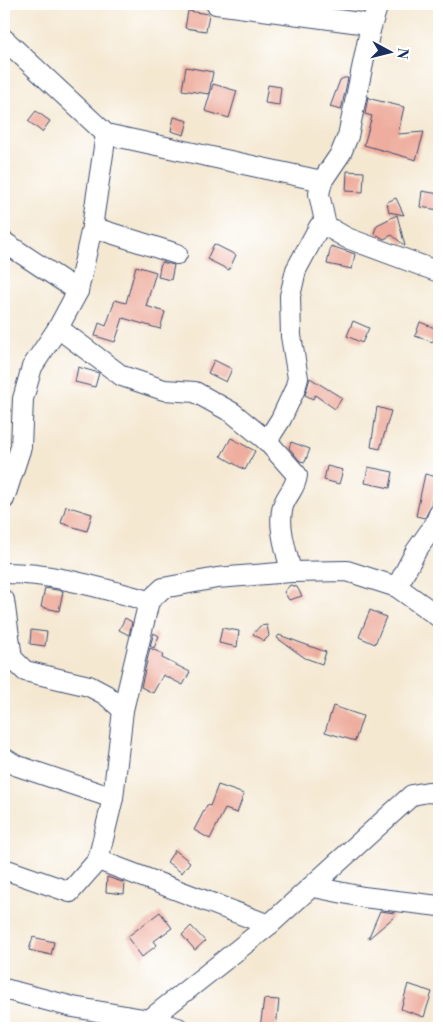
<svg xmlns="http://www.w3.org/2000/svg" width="443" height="1032" viewBox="0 0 443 1032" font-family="'Libre Bodoni',serif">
<rect width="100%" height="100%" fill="#fff"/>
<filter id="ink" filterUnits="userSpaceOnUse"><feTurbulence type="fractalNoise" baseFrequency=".02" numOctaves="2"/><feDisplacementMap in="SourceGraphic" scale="10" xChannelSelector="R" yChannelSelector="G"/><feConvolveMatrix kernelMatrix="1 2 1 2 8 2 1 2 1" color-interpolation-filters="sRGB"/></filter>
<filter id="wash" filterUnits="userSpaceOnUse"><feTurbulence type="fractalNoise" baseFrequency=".0096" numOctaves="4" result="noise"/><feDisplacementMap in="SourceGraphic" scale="20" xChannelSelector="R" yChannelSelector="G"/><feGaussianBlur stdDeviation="1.12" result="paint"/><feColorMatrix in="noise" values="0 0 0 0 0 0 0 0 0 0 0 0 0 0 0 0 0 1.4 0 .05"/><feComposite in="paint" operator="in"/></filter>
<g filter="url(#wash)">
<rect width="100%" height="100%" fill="#f4e8d1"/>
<g id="blocks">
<!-- building -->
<g fill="#eead9e">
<path d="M188 11 209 14 206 31 185 28Z"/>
<path d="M186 67 213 72 209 94 182 90Z"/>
<path d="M344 78H348L341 110 330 107 340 80Z"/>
<path d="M213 84 237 91 229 118 205 111Z"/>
<path d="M268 85 281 87 279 105 265 103Z"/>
<path d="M368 96 371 99 404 107 398 134 424 132 416 160 364 145 372 116 365 114Z"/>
<path d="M36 111 50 121 42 132 28 121Z"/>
<path d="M174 117 188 121 184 135 171 131Z"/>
<path d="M347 171 364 172 363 192 346 191Z"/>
<path d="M422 191 439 194V210L420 207Z"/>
<path d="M396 198 404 215 389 212 387 202Z"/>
<path d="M397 215 405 246 392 235 384 239 374 233 377 225Z"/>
<path d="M214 244 236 255 229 270 207 259Z"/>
<path d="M331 246 355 254 352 269 327 264Z"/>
<path d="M161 262 174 265 171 280 158 277Z"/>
<path d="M136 266 156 272 146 306 165 312 160 329 123 318 115 342 95 336 99 323 106 326 115 300 126 303Z"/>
<path d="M353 321 369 328 362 343 347 336Z"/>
<path d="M420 322 437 329 433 342 415 336Z"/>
<path d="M214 360 232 369 226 382 208 373Z"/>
<path d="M78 367 99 373 95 387 75 382Z"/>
<path d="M310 378 342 398 335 409 315 395 313 399 305 395Z"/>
<path d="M377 407 391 411 380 449 371 447Z"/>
<path d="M231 438 255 451 245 470 221 456Z"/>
<path d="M291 442 310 449 305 462 300 461 289 448Z"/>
<path d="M327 466 343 470 339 484 324 480Z"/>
<path d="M368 467 393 472 390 488 365 483Z"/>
<path d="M425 474 437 477 431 506 425 518 416 516Z"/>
<path d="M66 506 92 514 87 531 61 523Z"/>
<path d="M290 585 297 587 302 596 289 600 284 592Z"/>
<path d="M45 588 63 591 59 611 41 607Z"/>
<path d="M370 610 386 617 375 644 359 637Z"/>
<path d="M125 618 132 622 129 635 119 630Z"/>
<path d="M267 625 269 636 264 641 253 634 260 626Z"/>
<path d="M222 628 239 631 237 647 219 643Z"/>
<path d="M31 630 47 632 45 646 30 644Z"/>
<path d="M154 633 159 636 154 648 150 646Z"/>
<path d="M279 635 326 652 322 664 305 658 277 638Z"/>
<path d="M150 648 163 654 162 658 190 672 183 685 163 675 153 693 141 687Z"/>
<path d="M333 706 363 716 355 741 325 732Z"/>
<path d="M218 785 244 794 237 813 225 809 210 839 194 830 207 805 210 806Z"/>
<path d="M175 850 190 862 182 873 167 862Z"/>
<path d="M107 877 125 883 124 894 106 892Z"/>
<path d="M380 911 395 913 394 917 368 939Z"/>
<path d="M160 912 172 928 154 941 157 945 142 957 127 937Z"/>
<path d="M191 926 205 941 195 950 182 935Z"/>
<path d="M33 937 54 942 51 955 29 950Z"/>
<path d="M408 984 432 992 424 1017 401 1009Z"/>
<path d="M264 999 279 1000 276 1028H260Z"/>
</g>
</g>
</g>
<g filter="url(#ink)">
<use href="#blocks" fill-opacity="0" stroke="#3c4b6f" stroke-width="1"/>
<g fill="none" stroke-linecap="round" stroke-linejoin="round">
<defs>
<g id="street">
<path d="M216 4 360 23 366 24 370 30 348 136 341 153 322 181 319 194 326 226"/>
<path d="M370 30 378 4"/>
<path d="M4 39 106 134 322 181"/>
<path d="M92 227 177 254"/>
<path d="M4 242 78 291 92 227 106 134"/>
<path d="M58 328 122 376 164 390 195 392 233 413 267 441 297 475C296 488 287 494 283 506 277 526 287 552 291 572"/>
<path d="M267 441 281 419 295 389 298 378 291 336 290 296 296 270 319 227 326 226 347 238 439 272"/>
<path d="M4 499 21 447 23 399 32 367 58 328 78 291"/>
<path d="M4 573C54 573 101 588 149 601"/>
<path d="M397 587 416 551 435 524 439 514"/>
<path d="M4 600 12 658 25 671 89 686 106 695 123 710"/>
<path d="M4 758 15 765 113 798"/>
<path d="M4 869 70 892 98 860"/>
<path d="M314 887 363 897 439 906"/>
<path d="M269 925 98 860 113 798 123 710 149 601 163 588 217 578 291 572 347 571 397 587 439 617"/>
<path d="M4 989 73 1007 149 1020"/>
<path d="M178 1028 149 1020 269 925 412 795 428 792 439 793"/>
</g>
</defs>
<!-- street casing -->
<use href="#street" stroke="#3c4b6f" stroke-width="22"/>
<!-- street -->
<use href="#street" stroke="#fff" stroke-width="20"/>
</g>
</g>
<!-- margin -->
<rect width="443" height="1032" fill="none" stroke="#fff" stroke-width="20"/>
<!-- north arrow -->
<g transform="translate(390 52) rotate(97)" stroke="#ffffff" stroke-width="4" paint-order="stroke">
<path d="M0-4L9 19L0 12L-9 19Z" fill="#1b2f5e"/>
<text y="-8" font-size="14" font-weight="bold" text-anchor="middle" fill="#1b2f5e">N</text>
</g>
</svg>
